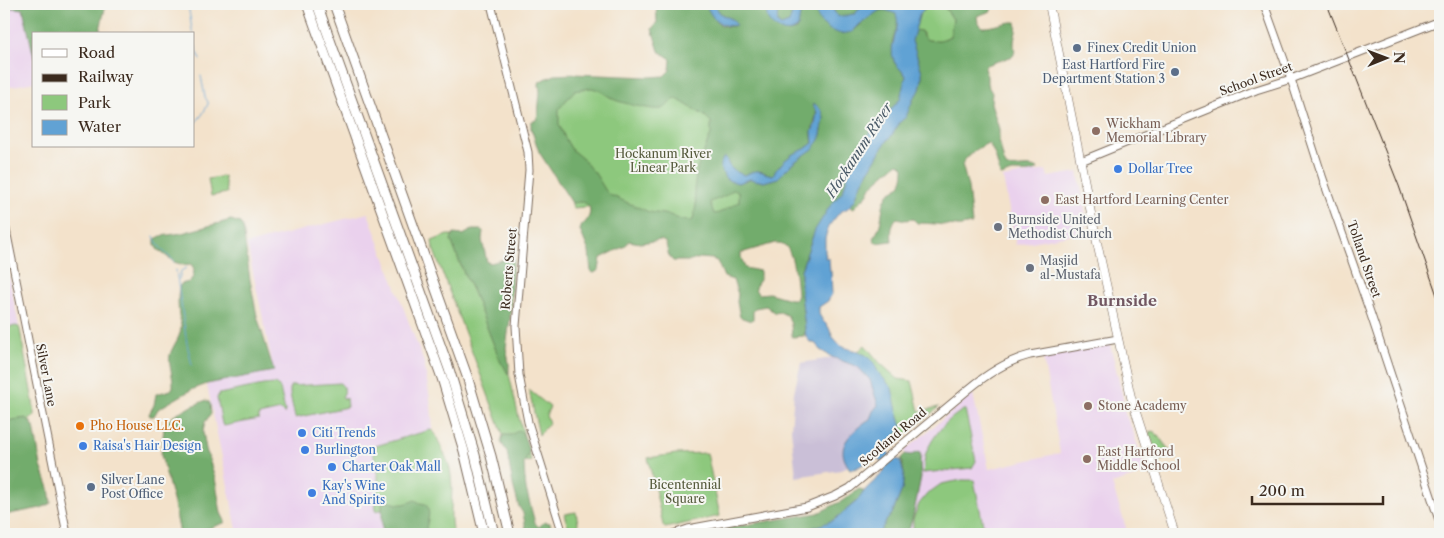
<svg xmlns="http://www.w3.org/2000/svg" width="1444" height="538" viewBox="0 0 1444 538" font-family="'Libre Caslon Text',serif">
<rect width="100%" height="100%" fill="#f6f6f2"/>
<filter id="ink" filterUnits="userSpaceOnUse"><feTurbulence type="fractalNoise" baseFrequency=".02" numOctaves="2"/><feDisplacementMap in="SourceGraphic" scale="10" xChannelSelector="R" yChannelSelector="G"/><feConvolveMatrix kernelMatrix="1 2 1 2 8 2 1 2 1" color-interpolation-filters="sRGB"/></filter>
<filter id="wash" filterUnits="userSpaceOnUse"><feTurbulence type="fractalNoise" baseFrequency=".0096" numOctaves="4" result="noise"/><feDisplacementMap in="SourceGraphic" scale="20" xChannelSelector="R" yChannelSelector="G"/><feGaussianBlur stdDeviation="1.12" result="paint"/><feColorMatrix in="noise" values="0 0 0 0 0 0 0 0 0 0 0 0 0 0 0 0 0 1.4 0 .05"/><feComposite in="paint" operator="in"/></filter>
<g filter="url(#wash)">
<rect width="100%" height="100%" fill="#f3e2cb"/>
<!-- built -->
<g fill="#ead1ed">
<path d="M4 7 23 8 34 57V82L4 88Z"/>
<path d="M1046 170 1048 177 1078 172 1087 221 1086 226 1079 233 1016 245 1003 178Z"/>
<path d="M368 213 424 363 431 405 433 431 373 448 378 474V482L375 511 401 506 408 534H238L207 385 228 379 274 371 247 244Z"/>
<path d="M4 251 19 327 16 326 4 328Z"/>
<path d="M1110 344 1123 398 1125 414 1133 431 1146 473 1112 484 1128 534H898L913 465 904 451 973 394 989 469 1060 453 1043 357Z"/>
</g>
<!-- industrial -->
<path fill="#cabfd7" d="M832 357 858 367 870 380 878 405 873 411 874 413 870 419 867 420 846 441 843 449 844 459 848 466 841 470 796 477 791 429 794 392 801 363 826 359Z"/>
<!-- green -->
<g fill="#8dc87d" stroke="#64794e">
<path d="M927 4H940L946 9 953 19 950 36 940 41 927 40 923 37V33L915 30 919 16 926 7Z"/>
<path d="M668 86 764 144 796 271 787 243 598 206 573 208 569 193 534 137 531 128 561 88Z"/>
<path d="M224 176 227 193 211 196 208 179Z"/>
<path d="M447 235H452V242L463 271 473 292 501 362 504 366 508 374H509L519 418 531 461 514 464 433 248 432 241Z"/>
<path d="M16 326 19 327 20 330 35 413V416L29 420C21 417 11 421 4 424V328Z"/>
<path d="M865 345 880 363 898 379 912 381 919 411 939 407 882 453 885 397 852 357Z"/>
<path d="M340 383C345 388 346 391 342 397L345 399 346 398 347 407 295 418 290 394V386Z"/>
<path d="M275 384 280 388 285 411 284 414 281 410 259 415V419L224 426 222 424 217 398 219 394 263 385Z"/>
<path d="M529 390 550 407 546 415 549 423 539 435Z"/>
<path d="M965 409 976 461 972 468 923 473C924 466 924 459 926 453 933 435 948 418 965 409Z"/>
<path d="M430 430 433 431 436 435C441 449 450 461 451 476 454 495 448 515 453 534H408L401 506 375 511 378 482V474L372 447Z"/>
<path d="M1151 431 1155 432 1174 456 1158 461 1156 453 1149 433Z"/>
<path d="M707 453 720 516 665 528 663 525 648 458 676 454Z"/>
<path d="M962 480H974L985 534H913V519L919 504 927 494 941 484Z"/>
<path d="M576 512 580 534H570L564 514Z"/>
</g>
<!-- forest -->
<g fill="#72ac6c" stroke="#566b45" fill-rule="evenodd">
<path d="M4 4H106L99 34H34V57L23 9 4 7Z"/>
<path d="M656 4H706C708 11 715 21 721 25 725 27 730 26 734 26L730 18 721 14 713 4H769L767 17 788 32 796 30 799 21 801 9C804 5 809 1 814 5 824 31 826 29 852 32 858 27 874 12 881 10 886 9 892 12 897 14L899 20 892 44 894 62 906 76 900 99 860 146 848 174 843 191 830 206 813 236 801 270V293L805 327 804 336 792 337 791 324 788 316 780 312 775 313 766 306 755 308 753 310V319L751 321 740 317 737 302 738 294 733 280 724 277 717 261 712 259 700 258 691 261H673C668 257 667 249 666 243L661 240 640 243 629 241 625 246 601 258 599 270 594 273 591 272 589 252 580 230 582 225C589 221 594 207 585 203 583 201 575 203 572 203L539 152 531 128V122L536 120 538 114 540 92 539 84 540 81 555 75 573 74 650 77 664 76 670 70 671 59 659 51 653 32 652 29 657 22ZM591 88C600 89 607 96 615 100 623 103 654 111 661 109 668 108 669 100 677 99L705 116 711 122V134L697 169 694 190 696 205 693 220 690 221 681 220 670 215 649 212 610 195 606 191 595 173 589 167 584 160 572 150 565 138 559 124V109L574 91ZM816 110 824 118 820 140 815 144 814 147 793 163 778 178 764 182 750 179 738 183 724 175 720 167 727 159C727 169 736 173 745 175 760 167 760 173 773 175L776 170 784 161 793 154 805 149 813 143C812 140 812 137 812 134 812 126 817 119 816 110ZM733 190H736L739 192V202L719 213 714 214 710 202 725 196ZM775 243C777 243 781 243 783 244 794 250 796 283 797 295L795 299H790L769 293 759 294 756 291 755 287 760 280V271L745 268 741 257V253Z"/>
<path d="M780 4H795L789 23 781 26 778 24C777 18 777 10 780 4Z"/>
<path d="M830 4H863L855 14C848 14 843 18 837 16Z"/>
<path d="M940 4H992L991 11 977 16 978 23 982 27C994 28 1005 21 1016 22 1018 30 1014 36 1014 44 1014 49 1016 51 1013 56L986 65 984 69 987 76V84L992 93 991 103 999 129V140L1004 162 1007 167C1017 169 1029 164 1038 169 1031 174 1021 172 1012 172 1007 173 1004 176 1000 176 998 165 995 151 988 143 978 148 967 155 962 164L968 187 972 224C967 224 962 227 957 226 943 225 930 223 917 223L913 219 905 220 897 218C891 223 891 233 892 241L876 243 873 238C885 224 879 209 887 196 889 192 892 192 896 189 903 185 904 175 904 167L901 164 898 163 895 165 872 185 867 195 855 207 853 208 850 206 855 200 859 188 882 148 894 132 900 122 906 116 914 97 920 90 922 79V72L912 41 915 30 921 31C922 33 923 37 925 38 929 43 945 40 950 36L953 19 946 9Z"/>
<path d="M231 220 240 223 243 228 250 280 257 316 274 371 207 384 191 390 158 409 154 416H150L149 414 154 405 156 394 171 390 173 387C174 377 168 366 170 355 173 344 181 338 181 326 181 322 179 319 179 315 178 307 177 288 181 284L189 282 193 277 194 269 191 264 183 265 174 262 157 249 155 244V239L161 236 182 233Z"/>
<path d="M472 230H481L483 231 482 240 487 262 491 263 513 257 514 259 512 269 510 319 506 348 509 363V374H508L504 366 501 363 473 292 463 271 451 240 454 234 463 235Z"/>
<path d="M206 400 210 403 211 414 205 422 203 432 206 449 215 478 221 513 225 521 224 523 201 531H191L189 534H180L174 504 161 455 164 428 166 423 177 413Z"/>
<path d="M26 418 31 422 34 427 41 466 49 488 51 503 41 508 4 515V424L12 420Z"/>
<path d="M519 430 522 433 526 441 529 452 524 464 525 481 526 489 535 523 539 527 544 522 550 523 553 534H527L523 513 519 507 513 485 507 452 501 442 503 435H511Z"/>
<path d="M919 452 921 455 920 461 921 477 914 512 908 534H879L886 521 892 514 902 490 904 473 901 458 905 454 911 455Z"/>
<path d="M859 489 863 490V494C858 500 839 517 833 520 822 526 810 528 800 534H704L714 530 818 513 842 501Z"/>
<path d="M415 500 420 503 426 504C431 513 428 519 426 528L429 534H385L382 529V503C389 501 391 502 398 504 405 505 410 502 415 500Z"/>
</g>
<!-- water -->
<g fill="#61a2d4" stroke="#4e6679">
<path d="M706 4H713L721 14 733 20 736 25C721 29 710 17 706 4Z"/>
<path d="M769 4H780C777 10 777 18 778 24L781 26 789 23 795 4H806L801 9 798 27C789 37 770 29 767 17 766 13 768 8 769 4Z"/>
<path d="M812 4H830L837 16C843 18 848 14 855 14L863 4H927L919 16 912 41 922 72V79L920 90 914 97 906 117 900 122 894 132 882 148 859 188 855 200 848 208 840 212 828 227 825 239V254H826L825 258 829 259 830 271H831L832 294 828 301 819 307V314L823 321 828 326 833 337 841 346 866 355 874 363 878 372 892 388 897 411 902 427 888 444 887 451 894 459 900 460 904 474 902 490 892 514 886 521 879 534H800L809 529 834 520 857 501 866 489 884 472 885 466 878 458C865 458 861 470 850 469 836 450 845 439 860 426 864 423 866 421 870 419L873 411 878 405 870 380 858 367 832 357 820 350 816 344 810 342 806 337 801 293V270L815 230 830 206 843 191 848 174 860 146 863 141 900 99 906 76C903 71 896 66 894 61 887 44 902 30 896 14L885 10H880L860 24 852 32 841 34 830 30 820 22Z"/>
<path d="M815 104 822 111 824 118 820 140 813 149 793 163 778 178 764 182 750 179 738 183 730 181 725 178 720 167V164L724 157 727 159C727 168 737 173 745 175 760 167 760 173 773 175L776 170 784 161 793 154 805 149 813 143 812 132 815 124 817 112 812 105Z"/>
</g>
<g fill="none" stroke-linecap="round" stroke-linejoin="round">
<!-- stream -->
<g stroke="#61a2d4" stroke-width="1">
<path d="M188 4 192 30 194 34"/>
<path d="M194 35V42L200 60"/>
<path d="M194 124 202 115 208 104V102L205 97 201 76"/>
<path d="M154 236C158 249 166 252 174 262"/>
<path d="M176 270 187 344 192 365"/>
<path d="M179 279 181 271 186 268"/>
</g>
</g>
</g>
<g filter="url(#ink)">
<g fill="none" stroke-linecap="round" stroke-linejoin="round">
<defs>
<g id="secondary">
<path d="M491 4 528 152 529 170 516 326 519 375 528 422 563 534"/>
<path d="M1264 4 1291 79 1323 179 1371 315 1440 523"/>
<path d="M1081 161 1256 90 1291 79 1440 21"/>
<path d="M4 220 67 534"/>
<path d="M673 534 688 529 807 507 835 496 850 488 969 389C987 374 1006 361 1030 355L1118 339"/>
</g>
<path id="primary" d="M1049 4 1096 238 1131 397 1175 534"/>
<g id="highway">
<path d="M307 4 442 378 464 451 484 534"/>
<path d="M317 4 449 369 475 455 494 534"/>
<path d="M334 4 467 376 491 456 510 534"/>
</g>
</defs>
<!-- secondary casing -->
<use href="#secondary" stroke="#7b6a5b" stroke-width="9"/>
<!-- primary casing -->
<use href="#primary" stroke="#7b6a5b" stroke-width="9"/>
<!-- highway casing -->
<use href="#highway" stroke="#7b6a5b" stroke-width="11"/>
<!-- secondary -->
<use href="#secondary" stroke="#fff" stroke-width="7"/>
<!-- primary -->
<use href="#primary" stroke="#fff" stroke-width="8"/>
<!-- highway -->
<use href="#highway" stroke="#fff" stroke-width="9"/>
<!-- rail -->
<path stroke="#3b2a1e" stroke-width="1" d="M1327 4 1399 186 1440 304"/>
</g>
</g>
<!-- markers -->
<g fill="#5c6f8a" stroke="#f6f6f2" stroke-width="2">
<circle cx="1077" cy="48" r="5"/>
<circle cx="1175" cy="72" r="5"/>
<circle cx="91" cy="487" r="5"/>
</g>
<g fill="#8d6e63" stroke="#f6f6f2" stroke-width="2">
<circle cx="1096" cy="131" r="5"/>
<circle cx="1045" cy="200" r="5"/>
<circle cx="1088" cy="406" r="5"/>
<circle cx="1087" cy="459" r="5"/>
</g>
<g fill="#3f7fe0" stroke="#f6f6f2" stroke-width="2">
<circle cx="1118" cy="169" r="5"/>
<circle cx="302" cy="433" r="5"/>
<circle cx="83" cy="446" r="5"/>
<circle cx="305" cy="450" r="5"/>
<circle cx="332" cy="467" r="5"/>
<circle cx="312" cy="493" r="5"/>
</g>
<g fill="#6b7280" stroke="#f6f6f2" stroke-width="2">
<circle cx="998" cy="227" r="5"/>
<circle cx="1030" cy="268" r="5"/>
</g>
<circle fill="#e8710a" stroke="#f6f6f2" stroke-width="2" cx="80" cy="426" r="5"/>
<g text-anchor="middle" stroke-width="4" stroke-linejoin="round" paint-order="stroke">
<!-- service labels -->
<g font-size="12" fill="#4e5e75" stroke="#f6f6f2" text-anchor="start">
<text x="1087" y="52">Finex Credit Union</text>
<text x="1165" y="69" text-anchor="end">East Hartford Fire<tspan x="1165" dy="14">Department Station 3</tspan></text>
<text x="101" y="484">Silver Lane<tspan x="101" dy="14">Post Office</tspan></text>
</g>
<!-- street labels -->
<g font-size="12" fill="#3b2a1e" stroke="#f6f6f2">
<text transform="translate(1256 79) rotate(-20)" y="4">School Street</text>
<text transform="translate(1364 259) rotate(71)" y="4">Tolland Street</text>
<text transform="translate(509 269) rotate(-85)" y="4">Roberts Street</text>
<text transform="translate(46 375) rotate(79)" y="4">Silver Lane</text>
<text transform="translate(893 437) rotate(-40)" y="4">Scotland Road</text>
</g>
<!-- education labels -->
<g font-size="12" fill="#785e54" stroke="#f6f6f2" text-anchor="start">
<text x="1106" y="128">Wickham<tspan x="1106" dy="14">Memorial Library</tspan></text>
<text x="1055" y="204">East Hartford Learning Center</text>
<text x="1098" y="410">Stone Academy</text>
<text x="1097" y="456">East Hartford<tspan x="1097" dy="14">Middle School</tspan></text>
</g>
<!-- park labels -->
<g font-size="12" fill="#54593a" stroke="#f6f6f2">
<text x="663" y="158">Hockanum River<tspan x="663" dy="14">Linear Park</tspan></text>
<text x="685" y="489">Bicentennial<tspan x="685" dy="14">Square</tspan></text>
</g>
<!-- shop labels -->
<g font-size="12" fill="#366cbe" stroke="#f6f6f2" text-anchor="start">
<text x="1128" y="173">Dollar Tree</text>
<text x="312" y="437">Citi Trends</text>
<text x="93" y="450">Raisa's Hair Design</text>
<text x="315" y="454">Burlington</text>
<text x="342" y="471">Charter Oak Mall</text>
<text x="322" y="490">Kay's Wine<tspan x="322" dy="14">And Spirits</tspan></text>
</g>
<!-- worship labels -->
<g font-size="12" fill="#5b616d" stroke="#f6f6f2" text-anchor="start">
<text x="1008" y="224">Burnside United<tspan x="1008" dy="14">Methodist Church</tspan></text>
<text x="1040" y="265">Masjid<tspan x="1040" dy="14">al-Mustafa</tspan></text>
</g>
<!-- food labels -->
<g font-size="12" fill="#c56008" stroke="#f6f6f2" text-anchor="start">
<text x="90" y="430">Pho House LLC.</text>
</g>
<!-- water labels -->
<g font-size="14" font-style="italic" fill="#4a5a67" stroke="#f6f6f2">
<text transform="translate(859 150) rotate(-57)" y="5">Hockanum River</text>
</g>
<!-- quarter labels -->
<g font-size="15" font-weight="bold" fill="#715661" stroke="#f6f6f2">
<text x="1122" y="306">Burnside</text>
</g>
</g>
<!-- margin -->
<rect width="1444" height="538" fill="none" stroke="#f6f6f2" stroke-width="20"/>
<!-- legend -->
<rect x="32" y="32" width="162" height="115" fill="#f6f6f2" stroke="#aba49d"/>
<rect x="42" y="49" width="25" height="8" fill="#ffffff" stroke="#aba49d"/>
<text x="78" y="58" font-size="15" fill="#3b2a1e">Road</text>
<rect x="42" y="74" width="25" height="8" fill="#3b2a1e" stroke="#aba49d"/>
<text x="78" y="82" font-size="15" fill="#3b2a1e">Railway</text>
<rect x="42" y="95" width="25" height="15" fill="#8dc87d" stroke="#aba49d"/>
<text x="78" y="108" font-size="15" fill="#3b2a1e">Park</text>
<rect x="42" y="120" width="25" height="15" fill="#61a2d4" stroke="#aba49d"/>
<text x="78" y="132" font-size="15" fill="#3b2a1e">Water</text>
<!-- north arrow -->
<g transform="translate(1386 58) rotate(89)" stroke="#f6f6f2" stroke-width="4" paint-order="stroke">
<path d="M0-4L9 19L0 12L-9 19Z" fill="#3b2a1e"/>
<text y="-8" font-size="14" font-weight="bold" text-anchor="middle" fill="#3b2a1e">N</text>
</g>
<!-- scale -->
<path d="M1252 496v8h131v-8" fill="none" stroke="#3b2a1e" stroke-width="2.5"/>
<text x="1259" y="496" font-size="15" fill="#3b2a1e" stroke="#f6f6f2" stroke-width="4" paint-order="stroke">200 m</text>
</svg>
